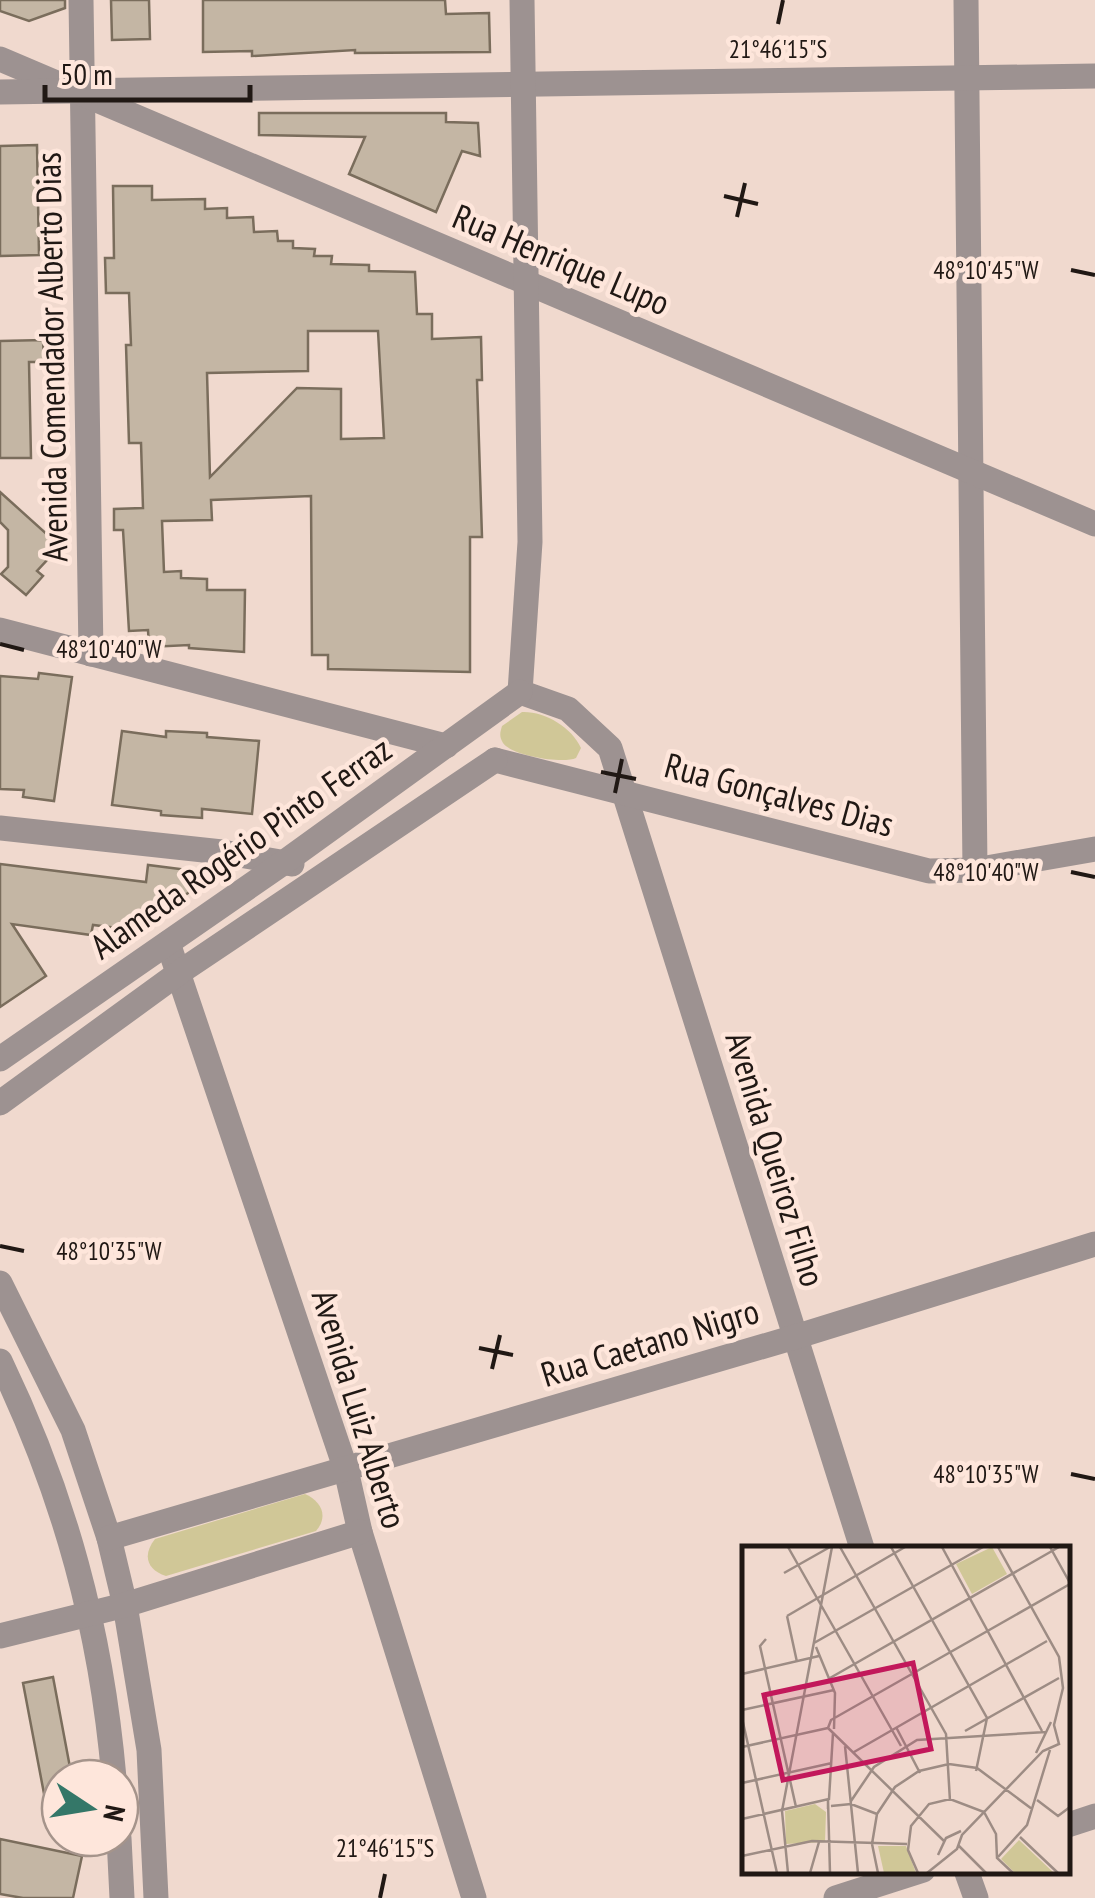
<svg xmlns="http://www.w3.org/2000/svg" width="1095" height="1898" viewBox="0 0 1095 1898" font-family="'PT Sans Narrow',sans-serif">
<rect width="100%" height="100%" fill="#f0d9ce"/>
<!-- green -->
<g fill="#d0c797">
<path d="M522 712C544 711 572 727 581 748L576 758C563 764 512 756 503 743 499 736 500 733 502 726Z"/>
<path d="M305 1494C321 1501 329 1516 316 1531L166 1576C147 1570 142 1555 155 1539Z"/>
</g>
<!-- building -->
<g fill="#c4b6a4" stroke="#7a6d5c" stroke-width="2.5" fill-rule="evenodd">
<path d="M0 0H65V8L29 21 0 11Z"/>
<path d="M111 0H149L150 39 112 40Z"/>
<path d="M203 0H445L446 14 489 13 490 52 355 53V50L252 56V51L203 52Z"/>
<path d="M259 113H446V122L478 123 480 156 462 151 436 212 349 174 365 137 259 135Z"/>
<path d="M37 145 39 255 0 256V146Z"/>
<path d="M113 186H152V200L205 199V209L227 208V218L253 217 254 232 277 231 278 241H293V248L315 249 314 256H332L331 264 369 265V271L415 272 417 314H432V339L481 337 482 380H477L482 537H470V672L328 669V655H312L311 496 211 500 212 520 162 521 164 572 181 571V578L207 579V590H245L244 652 189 648V645L149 647 148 630 129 631 123 530H114V509L143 508 141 443H129L126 345H131L129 293H106L105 258H114ZM308 331H378L384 438 341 439V389L297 388 210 477 207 373 308 371Z"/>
<path d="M43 340 44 362H29L31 458H0V341Z"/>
<path d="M0 492 60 546 37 571 43 576 26 595 1 574 8 567V530L0 522Z"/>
<path d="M39 673 72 677 54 801 23 797 24 790 0 789V676L38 679Z"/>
<path d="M122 731 166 737V731L207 733V737L259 741 252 814 202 809V818L161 815V811L112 805Z"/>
<path d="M0 864 146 882 148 865 196 871 194 889 133 930 93 925 91 935 12 924 46 976 0 1007Z"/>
<path d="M53 1677 72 1778H60V1819L49 1820 23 1683Z"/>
<path d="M0 1839 82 1856 73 1898H23L0 1894Z"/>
</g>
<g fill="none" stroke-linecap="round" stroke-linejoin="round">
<!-- minor -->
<g stroke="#9d9291" stroke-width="25">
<path d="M81 0 91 654"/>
<path d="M966 0 975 870"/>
<path d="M0 59 1095 524"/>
<path d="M0 92 1095 76"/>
<path d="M0 630 446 746"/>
<path d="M520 692 568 709 610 748 862 1548"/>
<path d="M520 692 530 542 522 0"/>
<path d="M495 760 929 871 975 870 1095 849"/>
<path d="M0 828 222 852 292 864"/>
<path d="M168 943 346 1470 360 1532 474 1898"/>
<path d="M0 1059 286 861 520 692"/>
<path d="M0 1103 180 972 495 760"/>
<path d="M0 1283 73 1430 109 1538 125 1605 149 1750 156 1898"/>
<path d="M0 1361C65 1496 101 1629 114 1778"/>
<path d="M109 1538 795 1337 1095 1244"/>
<path d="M0 1636 125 1605 360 1532"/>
<path d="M1068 1825 1095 1816"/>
<path d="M119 1838 122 1898"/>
<path d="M966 1870 976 1898"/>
<path d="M836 1898 923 1870"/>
</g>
</g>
<!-- ticks -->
<path fill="none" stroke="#201814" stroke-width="4" d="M778 24 783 0M724 196 758 204M737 217 745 183M1071 270 1095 275M0 644 24 650M601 772 636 779M615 793 622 759M1071 872 1095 877M0 1246 24 1251M479 1348 513 1355M492 1369 500 1335M1071 1474 1095 1479M380 1898 385 1874"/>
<g text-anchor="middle" stroke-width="9" stroke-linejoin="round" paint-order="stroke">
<!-- street labels -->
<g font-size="35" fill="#201814" stroke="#fee6db">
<text transform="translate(561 260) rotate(23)" y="12">Rua Henrique Lupo</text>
<text transform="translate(52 357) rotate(-91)" y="12">Avenida Comendador Alberto Dias</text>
<text transform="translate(779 795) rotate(15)" y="12">Rua Gonçalves Dias</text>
<text transform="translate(241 848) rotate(-35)" y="12">Alameda Rogério Pinto Ferraz</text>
<text transform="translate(775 1159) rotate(73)" y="12">Avenida Queiroz Filho</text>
<text transform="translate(650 1343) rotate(-17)" y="12">Rua Caetano Nigro</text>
<text transform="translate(359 1409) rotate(73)" y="12">Avenida Luiz Alberto</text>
</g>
</g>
<!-- overview -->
<g transform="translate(742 1546)">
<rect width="328" height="328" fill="#f0d9ce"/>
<path d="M250 1 265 28 230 48 214 18ZM73 258 84 266 83 296 44 298 43 265ZM277 294 312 327H273L259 313ZM164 300 174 327H142L136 300Z" fill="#d0c797"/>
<path fill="none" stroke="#9d8c84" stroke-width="2.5" d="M46 1 159 200M98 1 204 188 208 255M149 1 245 172 234 225M200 1 300 185M308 1 328 37M42 27 88 1M45 70 163 1M45 70 55 116M24 93 18 100 54 261M72 97 241 1M74 101 93 147 92 183M0 128 77 110M88 132 317 1M0 164 92 144M0 172 35 327M154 181 178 227M86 182 89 174 328 38M86 182 202 295M223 185 317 132M103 200 116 327M0 201 86 182M112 206 305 95M294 207 309 176M0 237 90 217M295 254 316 270 328 261M109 255 132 221 175 194 304 186M89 260 109 258 135 268M86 263V254L88 327M0 273 87 253 91 187M278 291 316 327M217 300 244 327M196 309 204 292 219 285M0 310 70 295 165 298M256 311 285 279 308 204M46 327 40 265 90 1M68 327 77 296M136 327 130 298 135 268 153 241 177 225 207 218 235 222 290 263M176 327 166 304 169 280 187 258 208 253 242 266 254 288 255 312 271 327M185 327 215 303 220 289 301 205 317 198 312 179 321 142 317 111 256 1"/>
<path fill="#c2185b" fill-opacity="0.15" stroke="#c2185b" stroke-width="5" d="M171 117 189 203 41 234 22 149Z"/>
<rect width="328" height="328" fill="none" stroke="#201814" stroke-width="5"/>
</g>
<g font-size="25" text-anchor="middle" fill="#201814" stroke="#fee6db" stroke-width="9" stroke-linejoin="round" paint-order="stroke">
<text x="778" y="58">21°46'15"S</text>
<text x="986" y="279">48°10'45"W</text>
<text x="109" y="658">48°10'40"W</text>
<text x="986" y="881">48°10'40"W</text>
<text x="109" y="1260">48°10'35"W</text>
<text x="986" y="1483">48°10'35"W</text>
<text x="385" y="1857">21°46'15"S</text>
</g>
<!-- north arrow -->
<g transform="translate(90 1808) rotate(102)"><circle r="48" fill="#fee6db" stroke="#a5948b" stroke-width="2.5"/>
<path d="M0-8L18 38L0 25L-18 38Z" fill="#347768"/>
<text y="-15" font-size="28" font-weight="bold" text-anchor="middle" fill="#201814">N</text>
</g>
<!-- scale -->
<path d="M45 85v15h205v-15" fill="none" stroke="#201814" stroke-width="5"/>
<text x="60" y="85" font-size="30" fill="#201814" stroke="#fee6db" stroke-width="8" paint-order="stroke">50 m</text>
</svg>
